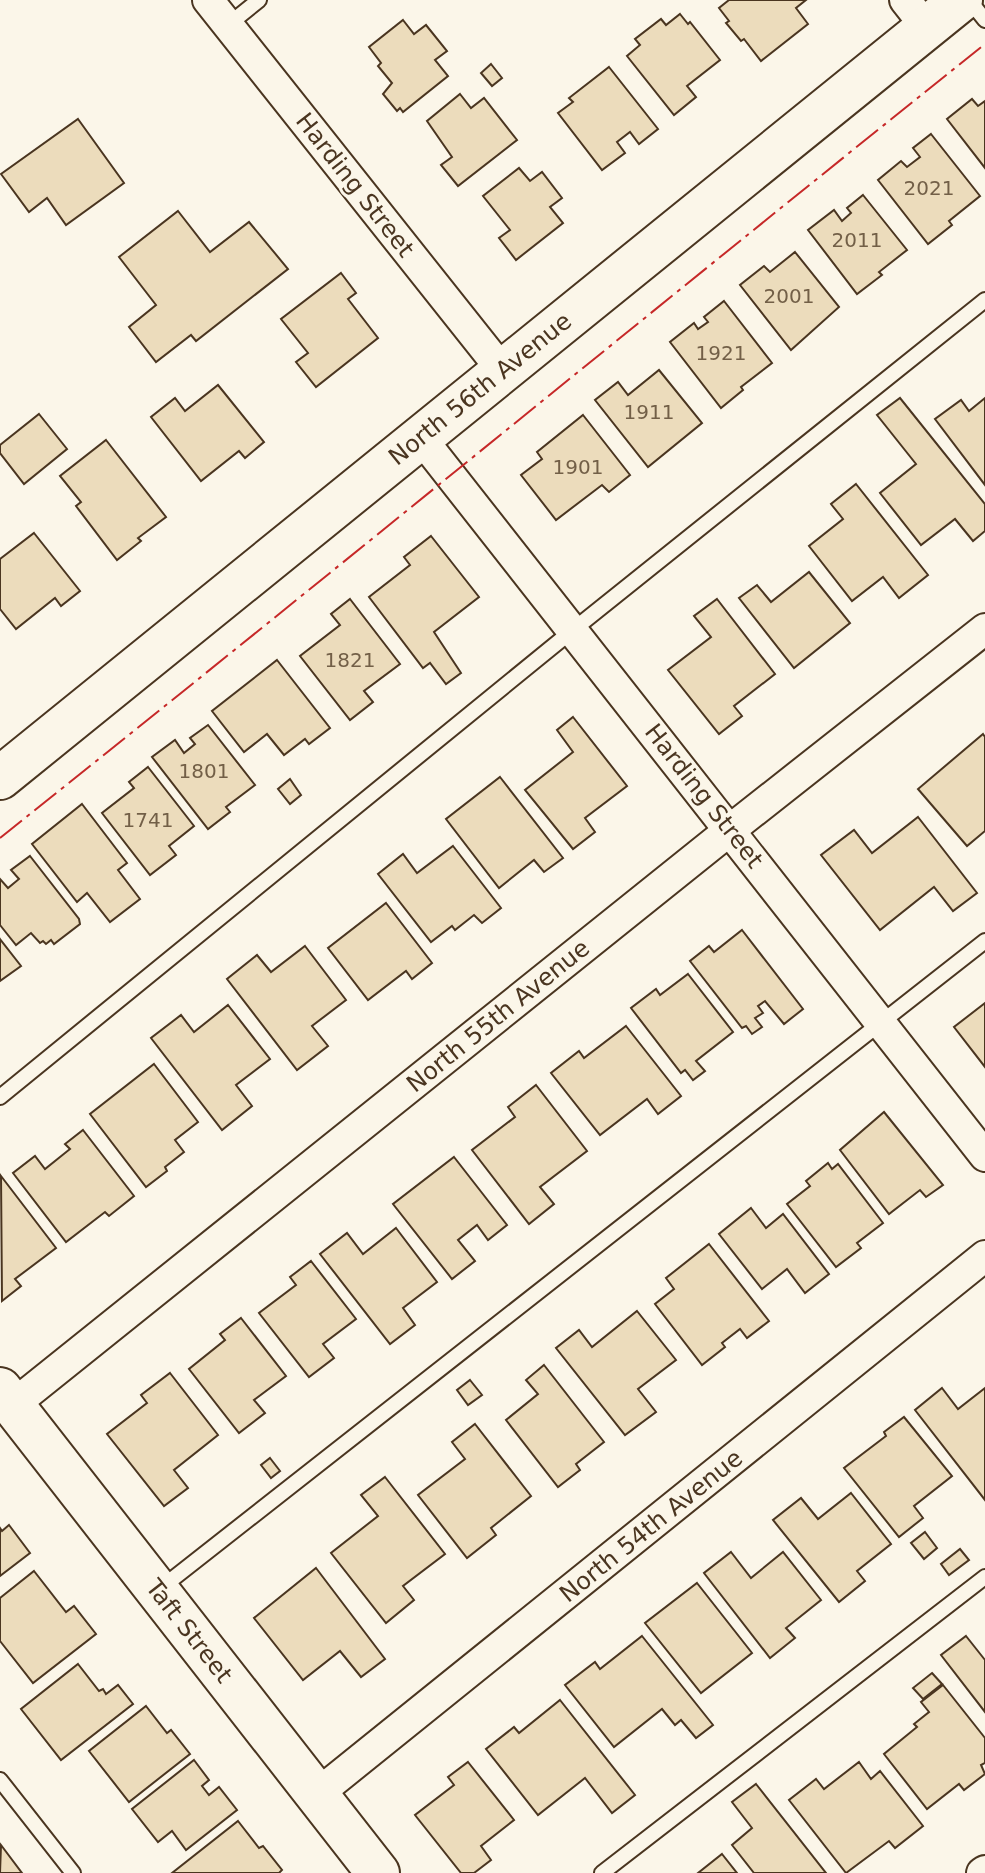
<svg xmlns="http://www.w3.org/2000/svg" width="985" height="1873" viewBox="0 0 985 1873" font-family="'DejaVu Sans',sans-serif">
<rect width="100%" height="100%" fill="#fbf6e9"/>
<!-- building -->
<g fill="#ecdcbc" stroke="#4a3520" stroke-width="2">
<path d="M729 0H806L796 8 808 24 761 61 744 39 741 41 726 23 729 21 719 8Z"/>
<path d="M680 14 688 24 690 22 720 60 687 86 696 97 674 115 627 56 640 45 635 39 661 19 666 25Z"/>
<path d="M403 20 414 34 426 25 447 51 435 60 448 76 403 112 400 108 397 111 383 94 392 83 378 66 381 63 369 47Z"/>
<path d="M491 64 502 78 492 86 481 73Z"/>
<path d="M609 67 658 129 639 144 630 132 617 142 625 153 602 170 558 113 573 102 569 98Z"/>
<path d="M460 94 471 108 484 98 517 140 458 186 441 165 452 157 427 121Z"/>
<path d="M972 99 978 106 985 101V168L947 119Z"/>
<path d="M78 119 124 183 66 225 47 198 29 212 1 174Z"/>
<path d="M931 134 980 196 949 221 952 225 928 244 878 180 901 161 907 167 920 157 913 148Z"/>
<path d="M519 168 530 181 542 172 562 198 550 207 563 223 516 260 499 238 510 230 483 196Z"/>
<path d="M863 195 907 250 879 272 882 275 857 294 808 230 834 210 842 221 851 213 847 208Z"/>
<path d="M178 211 210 252 249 222 288 269 196 341 191 335 156 362 129 327 156 305 119 257Z"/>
<path d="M795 252 839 307 791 350 740 285 764 266 770 272Z"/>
<path d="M341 273 356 293 348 299 378 338 316 387 296 362 308 353 281 319Z"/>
<path d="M724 301 772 363 741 387 743 390 721 408 670 342 694 323 698 329 708 322 704 317Z"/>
<path d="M659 370 702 423 648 467 595 400 618 382 628 395Z"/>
<path d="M218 385 264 442 245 458 239 451 201 481 151 417 175 398 185 411Z"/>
<path d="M900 398 985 504V531L973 541 955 519 921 545 880 493 916 464 877 415Z"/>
<path d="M985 398V485L935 419 961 400 969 411Z"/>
<path d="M39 414 67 449 24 484 0 453V445Z"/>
<path d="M583 415 630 475 609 492 602 485 556 520 521 475 542 459 537 452Z"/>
<path d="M106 440 166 517 138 538 141 541 117 560 76 506 81 502 60 476Z"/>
<path d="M856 484 928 575 899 598 883 577 852 601 809 546 843 519 831 504Z"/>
<path d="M34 533 80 591 61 606 55 598 16 629 0 609V559Z"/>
<path d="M431 536 479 597 434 632 461 673 446 684 430 663 423 668 369 597 410 565 404 557Z"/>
<path d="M809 572 850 623 794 668 739 598 757 585 771 602Z"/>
<path d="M350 599 400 664 364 691 373 702 350 720 300 656 340 625 331 614Z"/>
<path d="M717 599 775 674 734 706 742 716 719 734 668 670 711 637 694 616Z"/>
<path d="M277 660 330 728 309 744 305 739 284 755 267 734 244 752 212 711Z"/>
<path d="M573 717 627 786 585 818 595 832 573 849 525 790 573 752 557 730Z"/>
<path d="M208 725 255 785 226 807 230 812 208 829 152 757 175 740 184 753 195 744 190 738Z"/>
<path d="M983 734 985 737V831L967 846 918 789Z"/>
<path d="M148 767 194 826 169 846 176 855 150 875 102 813 134 788 129 782Z"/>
<path d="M500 777 563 858 544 872 534 860 499 888 446 819Z"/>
<path d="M290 779 301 795 290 804 278 789Z"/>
<path d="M82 804 127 863 118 870 140 899 110 922 87 893 77 902 32 844Z"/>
<path d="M918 817 977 893 953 911 934 887 880 930 821 855 854 830 872 853Z"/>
<path d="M453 846 501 908 482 923 474 915 455 930 452 926 431 942 378 874 403 854 417 873Z"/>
<path d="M30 856 79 919 80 924 54 944 51 940 46 944 43 941 40 943 31 933 16 945 0 925V879L8 888 19 879 11 870Z"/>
<path d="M386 903 432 963 412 979 406 971 368 1000 328 948Z"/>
<path d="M742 930 803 1009 784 1024 765 1001 758 1006 763 1013 755 1018 762 1027 752 1034 746 1026 742 1028 690 961 709 946 714 952Z"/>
<path d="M0 939 21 966 0 981Z"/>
<path d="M305 946 346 1000 312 1026 328 1046 297 1070 227 979 257 955 271 972Z"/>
<path d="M688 974 733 1032 696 1061 705 1071 693 1080 685 1070 681 1073 631 1008 656 989 660 995Z"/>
<path d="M985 1003V1067L954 1027Z"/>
<path d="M228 1005 270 1059 236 1085 252 1106 222 1130 151 1038 181 1015 194 1032Z"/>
<path d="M626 1026 681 1096 658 1114 647 1099 600 1135 551 1073 579 1051 584 1058Z"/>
<path d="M154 1064 198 1122 175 1140 184 1152 165 1167 167 1171 146 1187 90 1114Z"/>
<path d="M536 1085 587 1151 540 1187 554 1204 529 1224 472 1150 515 1117 508 1107Z"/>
<path d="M884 1112 943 1185 926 1197 920 1190 889 1214 840 1150Z"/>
<path d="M83 1130 134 1196 109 1216 105 1212 66 1242 13 1173 35 1156 45 1169 70 1149 65 1144Z"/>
<path d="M454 1157 507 1225 488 1240 477 1225 458 1240 475 1261 452 1279 393 1204Z"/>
<path d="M828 1163 832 1169 838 1164 883 1223 857 1243 861 1248 836 1267 787 1204 810 1186 806 1181Z"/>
<path d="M1 1176 56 1248 15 1279 21 1286 2 1301Z"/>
<path d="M751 1208 766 1228 783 1214 829 1274 805 1293 787 1269 762 1289 719 1234Z"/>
<path d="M396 1228 437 1282 403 1308 415 1325 390 1344 320 1254 347 1233 363 1254Z"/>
<path d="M709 1244 769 1321 747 1338 740 1329 722 1343 725 1347 702 1365 655 1304 674 1289 666 1278Z"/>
<path d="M311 1261 356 1319 323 1344 334 1358 309 1377 259 1313 296 1285 290 1277Z"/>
<path d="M637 1311 676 1360 638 1389 656 1412 625 1435 556 1348 579 1330 592 1347Z"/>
<path d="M241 1318 286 1376 254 1400 265 1413 239 1433 189 1369 225 1340 220 1334Z"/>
<path d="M544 1365 604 1442 576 1464 580 1470 558 1487 506 1420 538 1394 526 1380Z"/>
<path d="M170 1373 218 1435 174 1470 188 1488 164 1506 107 1434 147 1403 141 1395Z"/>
<path d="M470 1380 482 1395 468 1405 457 1390Z"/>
<path d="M942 1388 958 1409 985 1388V1500L915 1410Z"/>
<path d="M904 1417 952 1476 914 1506 923 1518 899 1537 844 1468 886 1436 884 1432Z"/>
<path d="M475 1424 531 1496 491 1528 496 1535 467 1558 418 1495 465 1459 452 1442Z"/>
<path d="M270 1458 280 1471 271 1478 261 1465Z"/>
<path d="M385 1477 445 1554 403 1586 414 1600 386 1623 331 1553 378 1516 361 1495Z"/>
<path d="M851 1493 891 1544 857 1571 865 1581 839 1602 773 1520 801 1498 818 1519Z"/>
<path d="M9 1525 30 1553 0 1576V1528L2 1531Z"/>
<path d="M925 1532 937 1548 924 1559 911 1543Z"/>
<path d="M960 1549 969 1560 949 1575 941 1564Z"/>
<path d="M731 1552 751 1578 783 1552 821 1600 786 1628 795 1638 770 1658 704 1573Z"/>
<path d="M316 1568 385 1659 361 1677 340 1651 303 1680 254 1618Z"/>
<path d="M34 1571 66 1612 74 1606 96 1634 33 1683 0 1641V1598Z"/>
<path d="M697 1583 752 1653 701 1693 645 1623Z"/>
<path d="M642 1636 713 1725 696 1738 681 1720 675 1725 662 1709 614 1747 565 1685 595 1662 600 1669Z"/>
<path d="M966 1636 985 1660V1712L941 1655Z"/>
<path d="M78 1664 99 1691 103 1689 106 1694 118 1685 133 1704 61 1760 21 1709Z"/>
<path d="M932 1673 942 1684 923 1699 913 1688Z"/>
<path d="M943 1685 985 1738V1763L981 1765 985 1774 964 1790 959 1784 927 1809 884 1754 917 1727 914 1724 929 1712 921 1702Z"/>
<path d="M560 1700 635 1795 612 1813 585 1778 538 1815 486 1749 514 1727 519 1733Z"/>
<path d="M146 1706 167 1733 171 1730 190 1754 129 1802 89 1751Z"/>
<path d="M194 1760 209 1780 202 1786 209 1795 219 1787 237 1810 186 1850 172 1831 158 1842 132 1809Z"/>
<path d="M468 1762 514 1820 481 1846 491 1860 474 1873H461L415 1815 454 1785 448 1777Z"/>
<path d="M859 1762 871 1779 880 1771 923 1826 895 1848 889 1841 846 1873 789 1800 816 1779 824 1789Z"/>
<path d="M756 1784 826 1873H754L732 1845 752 1828 732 1802Z"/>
<path d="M238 1821 259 1848 263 1846 282 1870 279 1873H172Z"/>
<path d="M1 1845 22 1873H0Z"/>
<path d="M722 1854 737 1873H698Z"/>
</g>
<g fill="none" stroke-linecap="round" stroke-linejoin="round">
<defs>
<g id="lane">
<path d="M969 0 985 20"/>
<path d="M228 25 259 0"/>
<path d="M0 1097 573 630 985 300"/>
<path d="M161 1588 985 941"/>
<path d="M0 1780 73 1873"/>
<path d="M602 1873 985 1577"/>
</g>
<g id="street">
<path d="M208 0 502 370"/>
<path d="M905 0 927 28"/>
<path d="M421 438 985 1156"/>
<path d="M13 1405 730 830 985 629"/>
<path d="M316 1795 985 1256"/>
<path d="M982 1873 985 1871"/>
</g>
<g id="secondary">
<path d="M0 778 961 0"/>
<path d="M0 1389 378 1873"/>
</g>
</defs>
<!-- lane casing -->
<use href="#lane" stroke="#4a3520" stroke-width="18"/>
<!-- street casing -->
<use href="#street" stroke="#4a3520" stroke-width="34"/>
<!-- secondary casing -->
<use href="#secondary" stroke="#4a3520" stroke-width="46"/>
<!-- lane -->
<use href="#lane" stroke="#fbf6e9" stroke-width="14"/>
<!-- street -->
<use href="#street" stroke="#fbf6e9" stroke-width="30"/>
<!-- secondary -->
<use href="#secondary" stroke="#fbf6e9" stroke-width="42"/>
<!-- power -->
<path stroke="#c62828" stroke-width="2" stroke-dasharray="28 6 4 6" stroke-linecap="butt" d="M0 838C330 575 656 307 985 44"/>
</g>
<g text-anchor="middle" stroke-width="6" stroke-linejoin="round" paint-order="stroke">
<!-- number labels -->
<g font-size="20" fill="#725f47">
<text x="929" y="195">2021</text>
<text x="857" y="247">2011</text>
<text x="789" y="303">2001</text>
<text x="721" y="360">1921</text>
<text x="649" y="419">1911</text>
<text x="578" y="474">1901</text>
<text x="350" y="667">1821</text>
<text x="204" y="778">1801</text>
<text x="148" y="827">1741</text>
</g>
<!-- street labels -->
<g font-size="24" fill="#4a3520" stroke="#fbf6e9">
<text transform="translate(355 185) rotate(52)" y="8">Harding Street</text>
<text transform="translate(480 389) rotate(-39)" y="8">North 56th Avenue</text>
<text transform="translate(704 796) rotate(52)" y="8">Harding Street</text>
<text transform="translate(498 1016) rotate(-39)" y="8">North 55th Avenue</text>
<text transform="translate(651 1526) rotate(-39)" y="8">North 54th Avenue</text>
<text transform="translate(189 1631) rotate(52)" y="8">Taft Street</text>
</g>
</g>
</svg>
